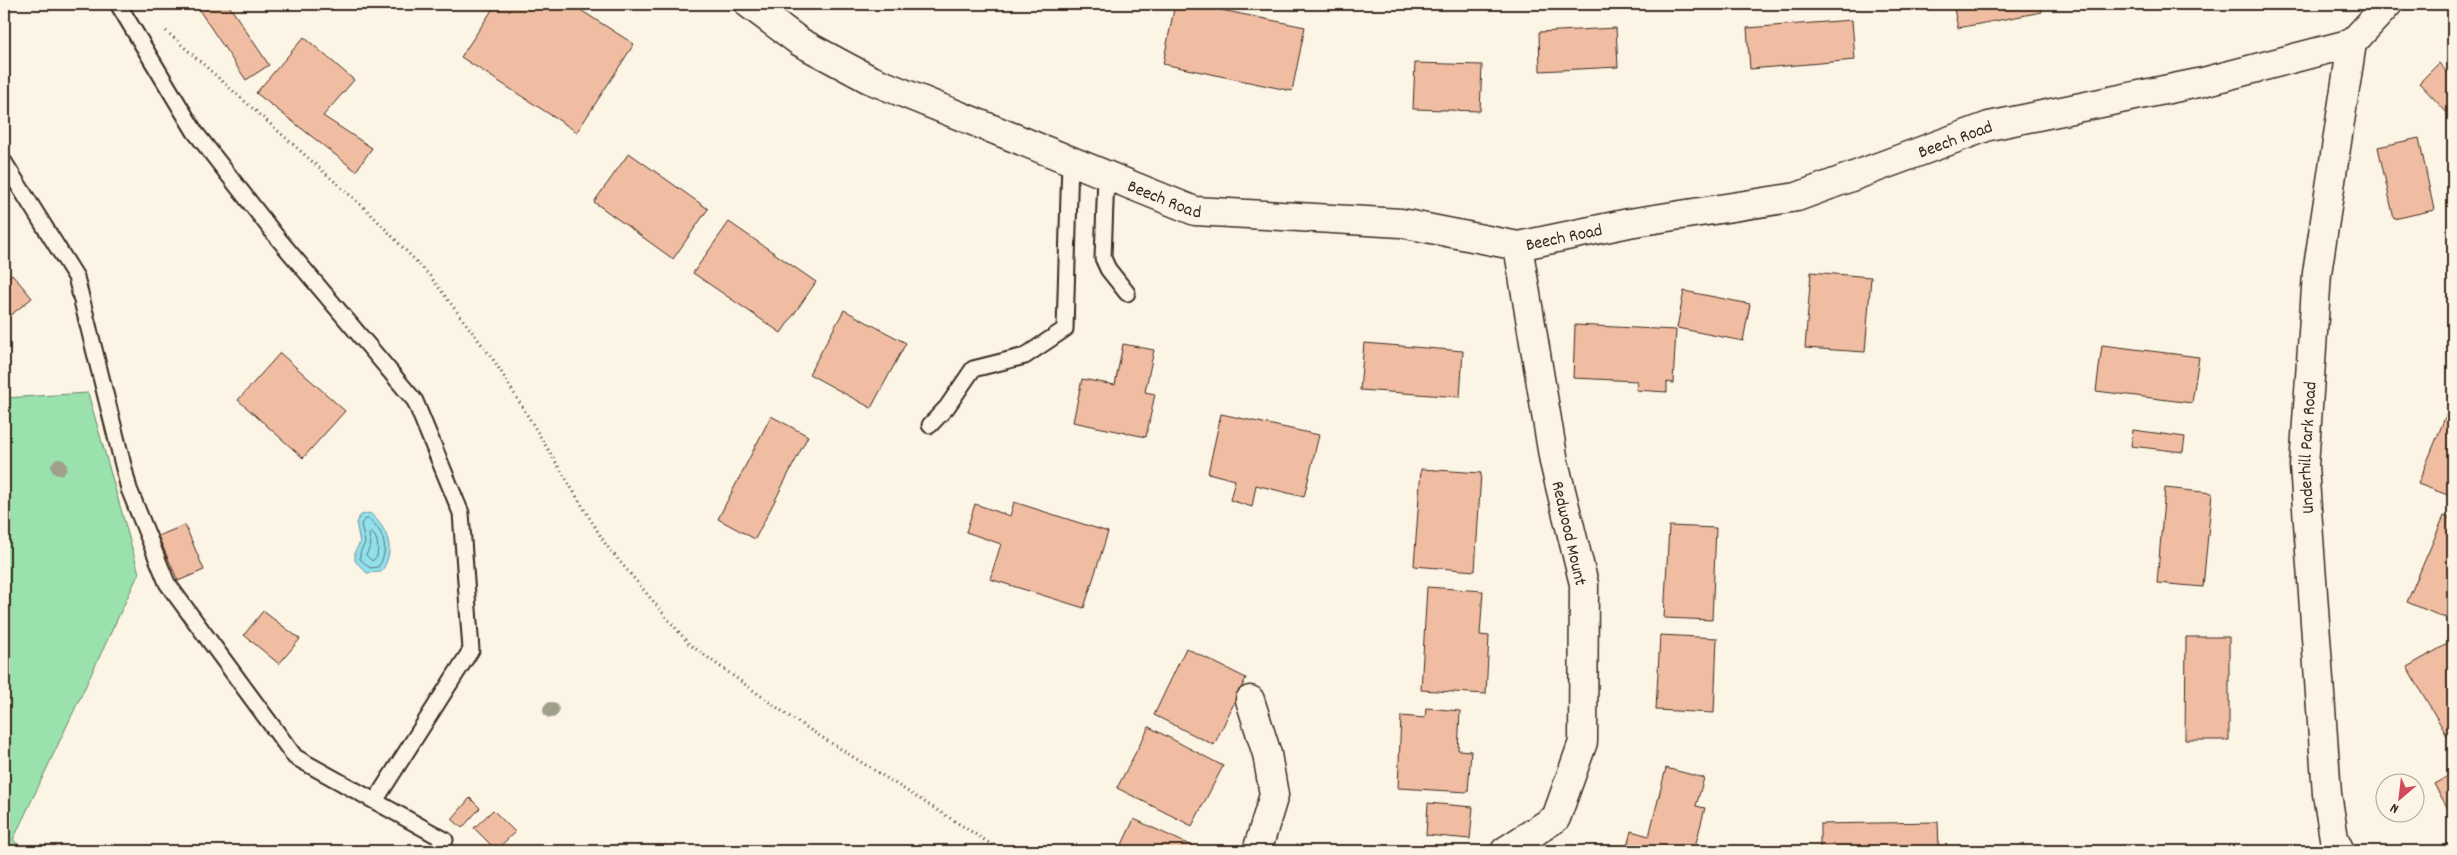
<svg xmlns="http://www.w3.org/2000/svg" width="2457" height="855" viewBox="0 0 2457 855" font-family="Dekko,sans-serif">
<rect width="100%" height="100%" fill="#fcf5e5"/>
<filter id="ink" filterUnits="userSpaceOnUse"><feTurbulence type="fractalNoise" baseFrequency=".02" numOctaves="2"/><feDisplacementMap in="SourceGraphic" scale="10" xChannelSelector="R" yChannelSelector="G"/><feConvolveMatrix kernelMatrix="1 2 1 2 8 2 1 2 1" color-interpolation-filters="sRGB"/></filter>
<g filter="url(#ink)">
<!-- green -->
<path fill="#9ae1ae" stroke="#6a8666" d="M88 393 139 573 13 840 26 851H4V398Z"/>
<!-- water -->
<path fill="#90e0ed" stroke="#6e979a" d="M370 513C389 530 396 551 381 572L367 573 355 561V551L360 543 356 522 361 515Z"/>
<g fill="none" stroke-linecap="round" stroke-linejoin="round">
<!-- shore -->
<g stroke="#5d7371" stroke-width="1">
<path d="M369 519C384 531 390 551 378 567L370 568 360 559V553L365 543 361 524 364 520Z"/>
<path d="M372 533C379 539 378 548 377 557L372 561 366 555 371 545 369 535Z"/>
</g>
</g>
<!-- building -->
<g fill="#f1bda2" stroke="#3b2a1e">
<path d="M195 4H228L269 65 246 80Z"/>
<path d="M496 4H571L634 44 577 132 461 57Z"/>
<path d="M1175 4H1192L1305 27 1292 91 1163 64Z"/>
<path d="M1953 4H2040L2042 12 1958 28Z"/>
<path d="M1852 20 1855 60 1750 69 1747 28Z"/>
<path d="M1616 28 1618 67 1540 71 1539 32Z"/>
<path d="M304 37 354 80 323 116 372 148 356 171 256 93Z"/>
<path d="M1415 63 1482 65 1480 111 1413 109Z"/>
<path d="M2439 63 2453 79V119L2419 83Z"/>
<path d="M2419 138 2434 210 2394 219 2378 147Z"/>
<path d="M629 153 708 209 673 259 594 202Z"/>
<path d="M729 222 816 282 781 333 693 273Z"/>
<path d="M1811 272 1871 277 1865 352 1805 348Z"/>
<path d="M12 274 32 298 11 315 4 306V281Z"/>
<path d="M1684 291 1750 304 1743 341 1677 328Z"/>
<path d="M844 310 906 343 871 408 809 374Z"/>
<path d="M1575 325 1676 330 1673 383 1667 382V392L1636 390 1637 381 1573 378Z"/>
<path d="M1364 343 1463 351 1460 397 1360 390Z"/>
<path d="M1123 344 1154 350 1145 392 1155 394 1146 437 1073 422 1082 379 1115 385Z"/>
<path d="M2102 345 2199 357 2192 403 2096 391Z"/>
<path d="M280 353 345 411 303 458 238 400Z"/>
<path d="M2453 398V497L2418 484Z"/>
<path d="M1221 414 1319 435 1304 497 1256 485 1252 507 1230 500 1235 480 1208 473Z"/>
<path d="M771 416 808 436 755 539 718 519Z"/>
<path d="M2133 430 2185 437 2183 452 2131 446Z"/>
<path d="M1421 469 1481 473 1475 571 1414 566Z"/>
<path d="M2165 488 2212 493 2203 587 2157 583Z"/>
<path d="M1014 502 1108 532 1084 608 990 579 1001 544 966 532 975 504 1010 516Z"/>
<path d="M2444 516 2453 520V599L2445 618 2407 602Z"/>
<path d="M185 525 204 570 178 581 158 536Z"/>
<path d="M1669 526 1716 528 1712 620 1664 618Z"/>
<path d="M1427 587 1483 591 1480 635 1489 636 1486 694 1421 690Z"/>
<path d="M263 611 300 639 279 664 244 635Z"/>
<path d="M1660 635 1717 638 1714 713 1656 710Z"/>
<path d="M2186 637H2229V740H2185Z"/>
<path d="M2449 643 2453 650V746L2407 667Z"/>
<path d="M1186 648 1246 678 1214 745 1154 715Z"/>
<path d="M1426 708 1460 711 1458 750 1471 751 1468 792 1398 788 1401 716 1425 718Z"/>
<path d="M1149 727 1223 766 1192 826 1117 788Z"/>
<path d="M1666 768 1704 778 1696 806 1705 808 1694 851H1626L1631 831 1649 836Z"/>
<path d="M2453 773V804L2447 807 2434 784Z"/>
<path d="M470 798 480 808 462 828 452 819Z"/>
<path d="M1428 803 1473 807 1470 839 1426 835Z"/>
<path d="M493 810 515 832 496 850 474 828Z"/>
<path d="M1134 819 1196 848 1195 851H1119Z"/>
<path d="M1938 822 1939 851H1820V824Z"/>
</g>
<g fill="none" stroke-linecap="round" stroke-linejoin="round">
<defs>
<g id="service">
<path d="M118 4 195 132 276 236 415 401 461 513 471 650 375 801"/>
<path d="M4 162 76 277 129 489 167 583 295 757 445 840"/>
<path d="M1106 175 1103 258 1108 269 1127 293"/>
<path d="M930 425 947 407 973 369 1025 356 1065 329 1070 161"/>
</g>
<g id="minor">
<path id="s1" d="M749 4 800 42 869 79 1195 211 1401 223 1518 246 1629 223 1797 197 1989 126 2203 82 2352 43 2388 4"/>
<path d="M1250 700 1267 754 1274 795 1257 851"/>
<path d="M1505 851 1556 818 1583 742 1584 584 1554 462 1518 246"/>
<path id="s2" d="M2340 851 2334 838 2327 794 2304 466 2317 273 2352 43"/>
</g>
</defs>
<!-- service casing -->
<use href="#service" stroke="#3b2a1e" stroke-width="19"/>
<!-- minor casing -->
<use href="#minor" stroke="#3b2a1e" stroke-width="31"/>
<!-- path -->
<path stroke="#3b2a1e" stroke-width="3" stroke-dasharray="1 4" stroke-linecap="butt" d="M166 31 371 214 430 276 495 362 606 545 689 644 793 719 1002 851"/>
<!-- service -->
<use href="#service" stroke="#fcf5e5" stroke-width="15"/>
<!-- minor -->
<use href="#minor" stroke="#fcf5e5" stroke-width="28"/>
</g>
<!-- trees -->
<g fill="#9f9f8b">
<circle cx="59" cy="467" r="8"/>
<circle cx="551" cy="710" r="8"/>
</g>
</g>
<g text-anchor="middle" stroke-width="4.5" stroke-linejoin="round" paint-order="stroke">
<!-- street labels -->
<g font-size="18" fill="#3b2a1e" stroke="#fcf5e5">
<text dy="6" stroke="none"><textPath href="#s1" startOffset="1271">Beech Road</textPath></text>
<text dy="6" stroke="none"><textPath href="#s1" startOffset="461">Beech Road</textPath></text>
<text dy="6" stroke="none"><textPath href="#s1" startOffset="866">Beech Road</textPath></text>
<text dy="6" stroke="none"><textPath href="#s2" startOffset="406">Underhill Park Road</textPath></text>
<text transform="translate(1570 533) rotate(77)" y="6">Redwood Mount</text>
</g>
</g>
<!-- margin -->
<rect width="2457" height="855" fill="none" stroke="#fcf5e5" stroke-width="20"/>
<rect x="10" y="10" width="2437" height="835" fill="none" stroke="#3b2a1e" stroke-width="2" filter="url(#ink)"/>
<!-- north arrow -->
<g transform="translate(2400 798) rotate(208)"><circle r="24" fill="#fcf5e5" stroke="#afa495"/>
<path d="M0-4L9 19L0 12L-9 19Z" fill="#d1495b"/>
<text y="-8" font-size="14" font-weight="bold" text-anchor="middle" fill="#3b2a1e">N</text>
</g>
</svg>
